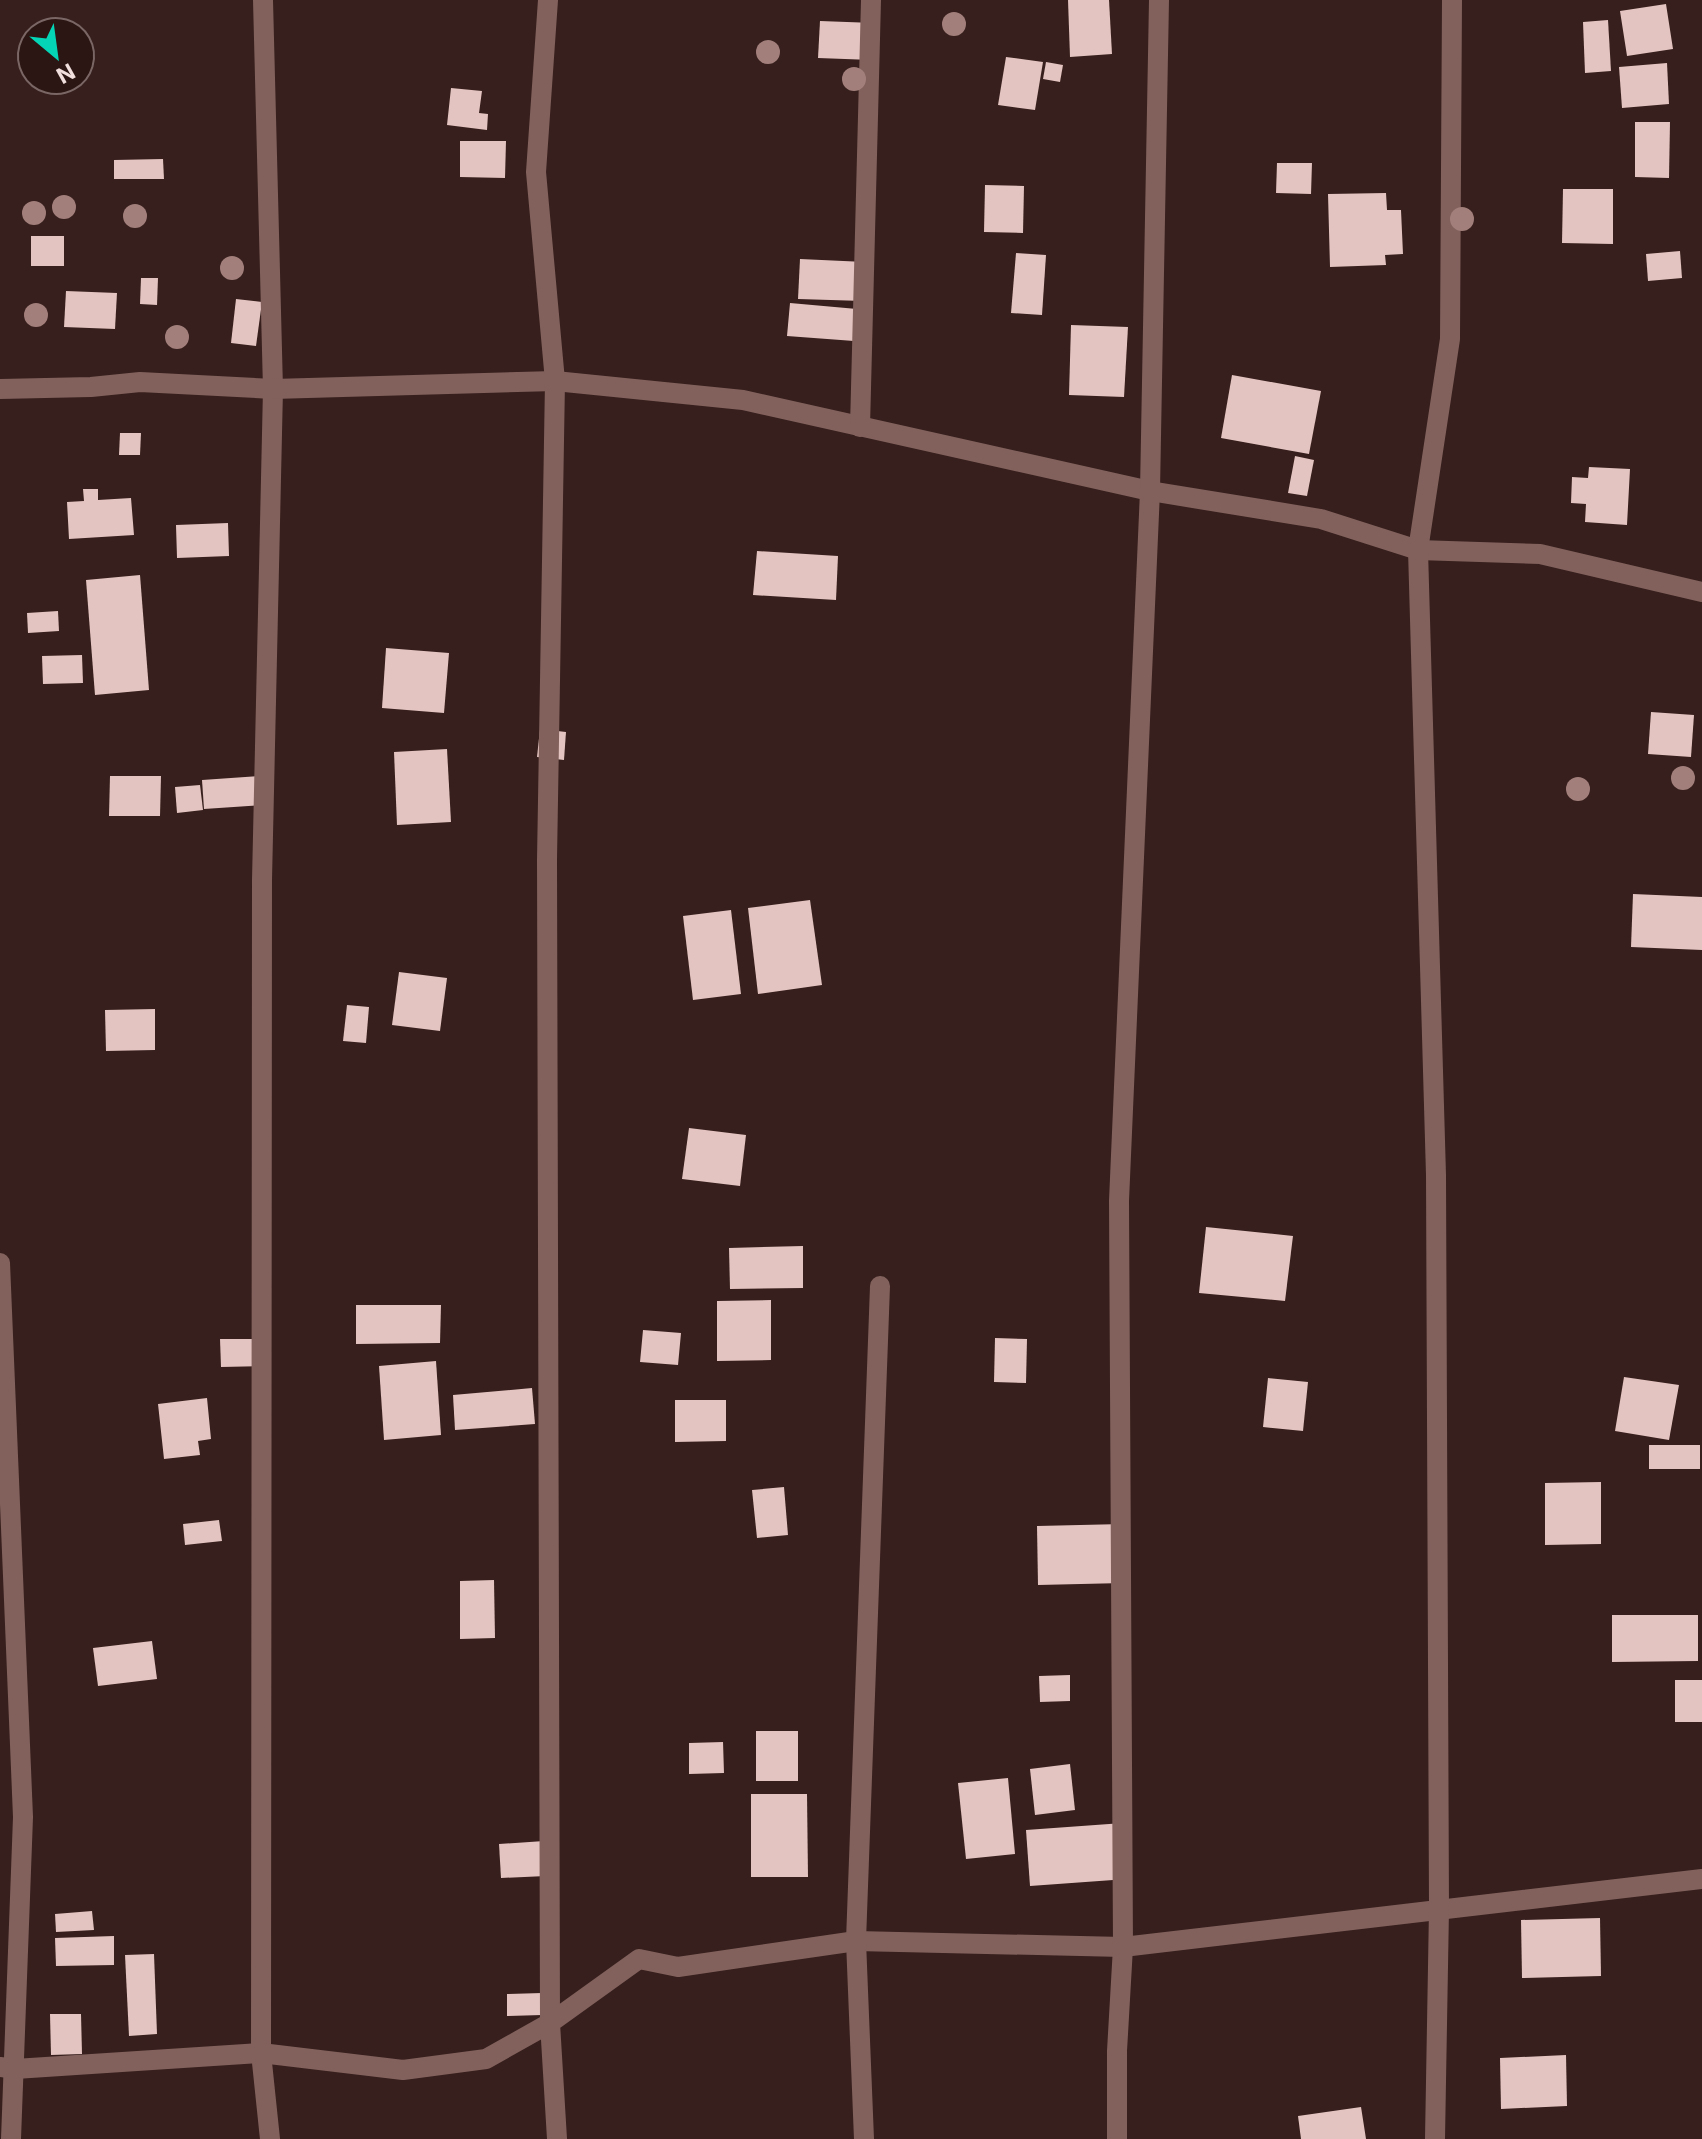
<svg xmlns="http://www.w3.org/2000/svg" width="1702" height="2139" viewBox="0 0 1702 2139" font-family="Inter,sans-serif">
<rect width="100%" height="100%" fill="#361f1d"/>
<!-- building -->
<g fill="#e4c4c0">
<path d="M1068 0H1109L1112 54 1070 57Z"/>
<path d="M1666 4 1673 49 1627 56 1620 11Z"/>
<path d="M1608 20 1611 71 1585 73 1583 22Z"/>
<path d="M820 21 874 23 872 60 818 58Z"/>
<path d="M1006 57 1043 62 1035 110 998 105Z"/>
<path d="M1046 62 1063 65 1060 82 1043 79Z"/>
<path d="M1667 63 1669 104 1622 108 1619 67Z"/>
<path d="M451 88 482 91 479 113 488 114 487 130 447 125Z"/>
<path d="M1635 122H1670L1669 178 1635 177Z"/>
<path d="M460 141H506L505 178 460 177Z"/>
<path d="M163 159 164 179H114V160Z"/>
<path d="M1277 163H1312L1311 194 1276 193Z"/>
<path d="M985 185 1024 186 1023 233 984 232Z"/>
<path d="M1563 189H1613V244L1562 243Z"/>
<path d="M1386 193 1387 210H1401L1403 254 1385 255 1386 265 1330 267 1328 194Z"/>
<rect x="31" y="236" width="33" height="30"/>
<path d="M1680 251 1682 278 1648 281 1646 254Z"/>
<path d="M1016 253 1046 255 1042 315 1011 313Z"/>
<path d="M800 259 865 262 863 301 798 299Z"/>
<path d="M141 278H158L157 305 140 304Z"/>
<path d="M66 291 117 293 115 329 64 327Z"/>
<path d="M236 299 262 302 256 346 231 343Z"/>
<path d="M790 303 857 309 854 341 787 336Z"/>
<path d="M1071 325 1128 327 1124 397 1069 395Z"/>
<path d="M1232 375 1321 391 1309 454 1221 438Z"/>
<path d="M120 433H141L140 455H119Z"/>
<path d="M1295 456 1314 460 1307 496 1288 493Z"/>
<path d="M1589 467 1630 469 1627 525 1585 522 1586 504 1571 503 1572 477 1588 478Z"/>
<path d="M83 489H98V500L131 498 134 535 69 539 67 502 84 501Z"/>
<path d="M228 523 229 556 177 558 176 525Z"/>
<path d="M757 551 838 556 836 600 753 595Z"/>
<path d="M140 575 149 690 95 695 86 580Z"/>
<path d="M58 611 59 631 28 633 27 613Z"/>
<path d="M386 648 449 653 444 713 382 708Z"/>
<path d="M82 655 83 683 43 684 42 656Z"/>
<path d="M1651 712 1694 715 1691 757 1648 754Z"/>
<path d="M540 729 566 732 564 760 537 757Z"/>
<path d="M447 749 451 822 397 825 394 752Z"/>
<path d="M110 776H161L160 816H109Z"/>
<path d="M261 776 262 805 204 809 202 780Z"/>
<path d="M200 785 203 810 177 813 175 787Z"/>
<path d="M1633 894 1702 897V950L1631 947Z"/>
<path d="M810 900 822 985 758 994 748 908Z"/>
<path d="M731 910 741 994 693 1000 683 916Z"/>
<path d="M399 972 447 978 440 1031 392 1025Z"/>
<path d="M347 1005 369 1007 366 1043 343 1041Z"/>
<path d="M155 1009V1050L106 1051 105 1010Z"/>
<path d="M689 1128 746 1135 740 1186 682 1179Z"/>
<path d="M1206 1227 1293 1236 1285 1301 1199 1293Z"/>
<path d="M803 1246V1288L730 1289 729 1248Z"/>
<path d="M771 1300V1360L717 1361V1301Z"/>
<path d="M356 1305H441L440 1343 356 1344Z"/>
<path d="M643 1330 681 1333 678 1365 640 1362Z"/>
<path d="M995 1338 1027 1339 1026 1383 994 1382Z"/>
<path d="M220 1339H266V1366L221 1367Z"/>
<path d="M436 1361 441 1435 384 1440 379 1366Z"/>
<path d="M1624 1377 1679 1385 1669 1440 1615 1431Z"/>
<path d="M1268 1378 1308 1382 1303 1431 1263 1427Z"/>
<path d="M532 1388 535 1424 455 1430 453 1395Z"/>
<path d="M207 1398 211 1439 198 1441 200 1455 164 1459 158 1404Z"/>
<path d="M675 1400H726V1441L675 1442Z"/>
<rect x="1649" y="1445" width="51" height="24"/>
<path d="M1601 1482V1544L1545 1545V1483Z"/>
<path d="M784 1487 788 1535 757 1538 752 1490Z"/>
<path d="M219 1520 222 1541 185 1545 183 1524Z"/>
<path d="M1123 1524 1124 1583 1038 1585 1037 1526Z"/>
<path d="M494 1580 495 1638 460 1639V1581Z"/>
<path d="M1612 1615H1698V1661L1612 1662Z"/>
<path d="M152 1641 157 1679 98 1686 93 1648Z"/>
<path d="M1070 1675V1701L1040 1702 1039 1676Z"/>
<rect x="1675" y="1680" width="27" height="42"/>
<rect x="756" y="1731" width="42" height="50"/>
<path d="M723 1742 724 1773 689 1774V1743Z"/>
<path d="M1070 1764 1075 1810 1035 1815 1030 1769Z"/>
<path d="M1008 1778 1015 1854 966 1859 958 1783Z"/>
<path d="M751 1794H807L808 1877H751Z"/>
<path d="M1123 1823 1127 1879 1030 1886 1026 1830Z"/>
<path d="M544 1841 546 1876 501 1878 499 1844Z"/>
<path d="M92 1911 94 1930 56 1932 55 1914Z"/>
<path d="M1600 1918 1601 1976 1522 1978 1521 1920Z"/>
<path d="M114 1936V1965L56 1966 55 1938Z"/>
<path d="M154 1954 157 2034 129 2036 125 1955Z"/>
<path d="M542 1993V2015L507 2016V1994Z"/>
<path d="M50 2014H81L82 2054 51 2055Z"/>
<path d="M1566 2055 1567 2106 1501 2109 1500 2058Z"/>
<path d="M1361 2107 1366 2139H1301L1298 2116Z"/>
</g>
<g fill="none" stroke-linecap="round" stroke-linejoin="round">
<!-- minor -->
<g stroke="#82615c" stroke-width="20">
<path d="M263 0 273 389 262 880 261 2053 270 2139"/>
<path d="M0 389 91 387 140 382 273 389 555 381 743 400 1150 491 1321 519 1418 550 1540 554 1702 592"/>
<path d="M860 427 871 0"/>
<path d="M0 1263 23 1817 11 2139"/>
<path d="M0 2067 15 2069 261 2053 403 2070 486 2059 550 2023 547 860 555 381 536 172 548 0"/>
<path d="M557 2139 550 2023 639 1959 678 1967 856 1941 1123 1947 1702 1879"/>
<path d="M864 2139 856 1941 880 1286"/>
<path d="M1117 2139V2051L1123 1947 1119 1201 1150 491 1159 0"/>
<path d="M1435 2139 1439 1909 1436 1175 1418 550 1450 339 1452 0"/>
</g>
</g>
<!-- trees -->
<g fill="#a27f7b">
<circle cx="954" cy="24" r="12"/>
<circle cx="768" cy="52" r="12"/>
<circle cx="854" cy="79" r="12"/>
<circle cx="64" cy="207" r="12"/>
<circle cx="34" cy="213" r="12"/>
<circle cx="135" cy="216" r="12"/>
<circle cx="1462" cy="219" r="12"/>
<circle cx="232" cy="268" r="12"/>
<circle cx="36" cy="315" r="12"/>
<circle cx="177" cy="337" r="12"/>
<circle cx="1683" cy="778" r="12"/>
<circle cx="1578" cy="789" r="12"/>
</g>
<!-- north arrow -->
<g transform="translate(56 56) rotate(151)"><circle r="38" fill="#2c1613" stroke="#7a6664" stroke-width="2"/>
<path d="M0-6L14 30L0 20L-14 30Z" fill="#03d5b6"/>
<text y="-12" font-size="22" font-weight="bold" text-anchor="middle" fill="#f0dfdd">N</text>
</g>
</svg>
